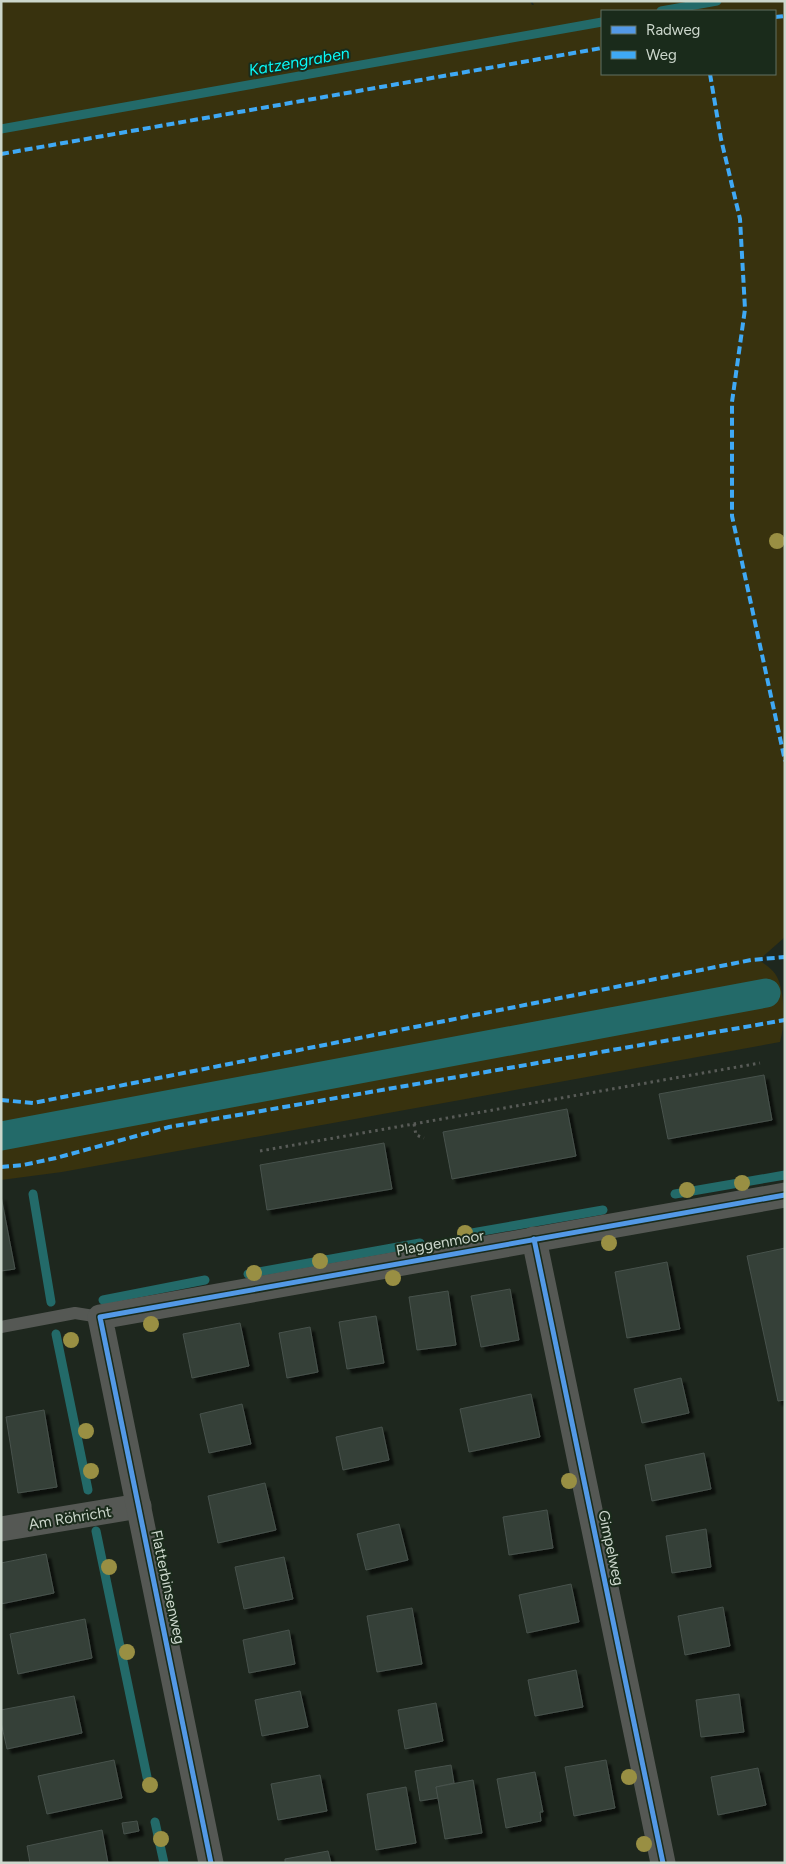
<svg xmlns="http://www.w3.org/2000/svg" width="786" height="1864" viewBox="0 0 786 1864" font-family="Figtree,sans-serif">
<defs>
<filter id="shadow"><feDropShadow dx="4.5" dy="4.5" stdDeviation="1" flood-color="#0009"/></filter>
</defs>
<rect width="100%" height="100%" fill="#1e271e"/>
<!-- green -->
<path fill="#38320e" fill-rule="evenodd" d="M1 1H530L532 5H534L532 1H785V937L759 960C766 965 774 970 778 979 785 996 785 1025 780 1042L62 1172 1 1180ZM602 11H775V74H602Z"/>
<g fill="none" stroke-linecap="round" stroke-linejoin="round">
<!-- stream -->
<g stroke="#236a69" stroke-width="9">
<path d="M661 11 717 1"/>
<path d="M1 129 602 22"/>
<path d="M33 1194 51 1302"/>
<path d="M675 1194 785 1175"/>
<path d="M466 1234 603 1210"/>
<path d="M248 1274 420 1243"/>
<path d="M103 1300 205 1280"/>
<path d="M56 1334 88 1490"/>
<path d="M96 1531 147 1777"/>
<path d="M155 1822 164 1863"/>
</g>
<!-- canal -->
<path stroke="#236a69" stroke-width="29" d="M1 1136 766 993"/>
</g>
<!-- building -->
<g fill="#344038" stroke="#48524c" filter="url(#shadow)">
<path d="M764 1075 772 1120 668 1139 659 1094Z"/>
<path d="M567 1109 576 1156 452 1179 443 1132Z"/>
<path d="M384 1143 392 1189 267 1210 260 1165Z"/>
<path d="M1 1196 15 1269 1 1271Z"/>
<path d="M785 1248V1400L778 1401 747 1256Z"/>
<path d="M667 1262 680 1329 627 1338 615 1272Z"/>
<path d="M510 1289 519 1340 481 1347 471 1296Z"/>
<path d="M448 1291 456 1345 417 1350 409 1297Z"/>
<path d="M376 1316 384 1363 347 1369 339 1322Z"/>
<path d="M240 1323 249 1366 192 1378 183 1334Z"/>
<path d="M310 1327 318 1372 287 1378 279 1333Z"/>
<path d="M681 1378 689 1413 642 1423 634 1389Z"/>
<path d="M531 1394 540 1437 469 1452 460 1409Z"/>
<path d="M242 1404 251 1444 209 1453 200 1414Z"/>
<path d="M44 1410 57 1487 18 1493 6 1417Z"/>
<path d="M382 1427 389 1460 343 1470 336 1437Z"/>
<path d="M704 1453 711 1489 652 1501 645 1465Z"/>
<path d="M265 1483 276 1530 218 1543 208 1496Z"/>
<path d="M547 1510 553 1548 509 1555 503 1517Z"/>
<path d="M399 1524 408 1560 366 1570 357 1534Z"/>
<path d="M706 1529 711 1567 672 1573 666 1536Z"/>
<path d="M46 1554 54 1593 1 1604V1563Z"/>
<path d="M284 1557 293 1599 244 1609 235 1567Z"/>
<path d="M571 1584 579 1622 527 1633 519 1595Z"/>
<path d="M723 1607 730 1646 685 1655 678 1616Z"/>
<path d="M412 1608 422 1664 377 1672 367 1616Z"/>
<path d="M85 1619 92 1658 18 1674 10 1634Z"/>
<path d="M289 1630 295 1664 249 1673 243 1640Z"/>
<path d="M576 1670 583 1707 535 1716 528 1680Z"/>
<path d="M300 1691 308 1727 262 1736 255 1700Z"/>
<path d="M739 1694 744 1732 701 1737 696 1700Z"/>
<path d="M74 1696 82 1733 7 1749 1 1722V1710Z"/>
<path d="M436 1703 443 1741 405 1749 398 1710Z"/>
<path d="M114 1760 122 1798 47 1814 38 1776Z"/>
<path d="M606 1760 615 1808 574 1816 565 1767Z"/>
<path d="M451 1765 454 1783 436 1787 438 1798 420 1801 415 1771Z"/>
<path d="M758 1768 766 1805 718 1815 711 1777Z"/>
<path d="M535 1772 543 1812H540L541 1821 506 1828 497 1779Z"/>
<path d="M320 1775 327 1811 278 1820 271 1784Z"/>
<path d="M473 1780 482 1833 445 1839 436 1787Z"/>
<path d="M406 1787 416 1843 376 1850 367 1794Z"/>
<path d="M137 1821 139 1831 124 1834 122 1823Z"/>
<path d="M102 1830 108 1863H30L27 1846Z"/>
<path d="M328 1851 331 1863H285V1859Z"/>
</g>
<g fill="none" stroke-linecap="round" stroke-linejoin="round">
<!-- path -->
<g stroke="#585b57" stroke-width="3" stroke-dasharray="2.5 4" stroke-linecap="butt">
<path d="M414 1124 416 1135 424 1138"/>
<path d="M260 1151 760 1063"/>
</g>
<!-- service -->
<path stroke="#555854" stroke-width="12" d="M1 1327 75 1313 100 1317"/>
<!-- minor -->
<g stroke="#555854" stroke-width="25">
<path d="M534 1239 663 1863"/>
<path d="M1 1529 139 1506"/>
<path d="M211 1863 100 1317 785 1195"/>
</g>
<!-- quiet -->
<g stroke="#3fa9f5" stroke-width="4" stroke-dasharray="8 4" stroke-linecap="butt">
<path d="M775 17 785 16"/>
<path d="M710 74 721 139 740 219 745 309 732 402V516L785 761"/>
<path d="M1 154 602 48"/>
<path d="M1 1100 33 1103 751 960 785 957"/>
<path d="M1 1167 23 1165 56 1158 169 1127 785 1020"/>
</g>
<defs>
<g id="cycleway">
<path d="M534 1239 663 1863"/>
<path d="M211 1863 100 1317 785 1195"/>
</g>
</defs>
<!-- cycleway casing -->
<use href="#cycleway" stroke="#1a2b1b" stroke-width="8"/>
<!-- cycleway -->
<use href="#cycleway" stroke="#5399e6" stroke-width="5"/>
</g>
<!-- trees -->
<g fill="#998f43">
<circle cx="777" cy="541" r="8"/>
<circle cx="742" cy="1183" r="8"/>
<circle cx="687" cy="1190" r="8"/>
<circle cx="465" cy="1233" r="8"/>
<circle cx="609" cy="1243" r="8"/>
<circle cx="320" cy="1261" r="8"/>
<circle cx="254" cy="1273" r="8"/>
<circle cx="393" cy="1278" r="8"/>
<circle cx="151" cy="1324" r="8"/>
<circle cx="71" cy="1340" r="8"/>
<circle cx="86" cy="1431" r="8"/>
<circle cx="91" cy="1471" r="8"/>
<circle cx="569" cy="1481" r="8"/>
<circle cx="109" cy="1567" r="8"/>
<circle cx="127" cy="1652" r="8"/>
<circle cx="629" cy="1777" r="8"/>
<circle cx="150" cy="1785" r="8"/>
<circle cx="161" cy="1839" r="8"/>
<circle cx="644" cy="1844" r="8"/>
</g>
<g text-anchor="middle" stroke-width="4" stroke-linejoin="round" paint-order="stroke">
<!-- street labels -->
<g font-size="15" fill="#ccd7cc" stroke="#1a2b1b">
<text transform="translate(440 1243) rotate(-10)" y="5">Plaggenmoor</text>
<text transform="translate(70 1518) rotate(-9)" y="5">Am Röhricht</text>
<text transform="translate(611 1548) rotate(78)" y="5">Gimpelweg</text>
<text transform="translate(168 1587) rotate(78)" y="5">Flatterbinsenweg</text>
</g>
<!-- water labels -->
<g font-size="16" font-style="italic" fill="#09f9f9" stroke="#1a2b1b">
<text transform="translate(299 61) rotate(-10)" y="6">Katzengraben</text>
</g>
</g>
<!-- border -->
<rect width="786" height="1864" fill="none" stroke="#ccd7cc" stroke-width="5"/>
<!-- legend -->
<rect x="601" y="10" width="175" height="65" fill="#1a2b1b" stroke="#617062"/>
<rect x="611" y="26" width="25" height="8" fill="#5399e6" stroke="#617062"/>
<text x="646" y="35" font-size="15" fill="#ccd7cc">Radweg</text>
<rect x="611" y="51" width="25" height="8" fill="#3fa9f5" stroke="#617062"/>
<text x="646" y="60" font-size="15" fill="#ccd7cc">Weg</text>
</svg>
